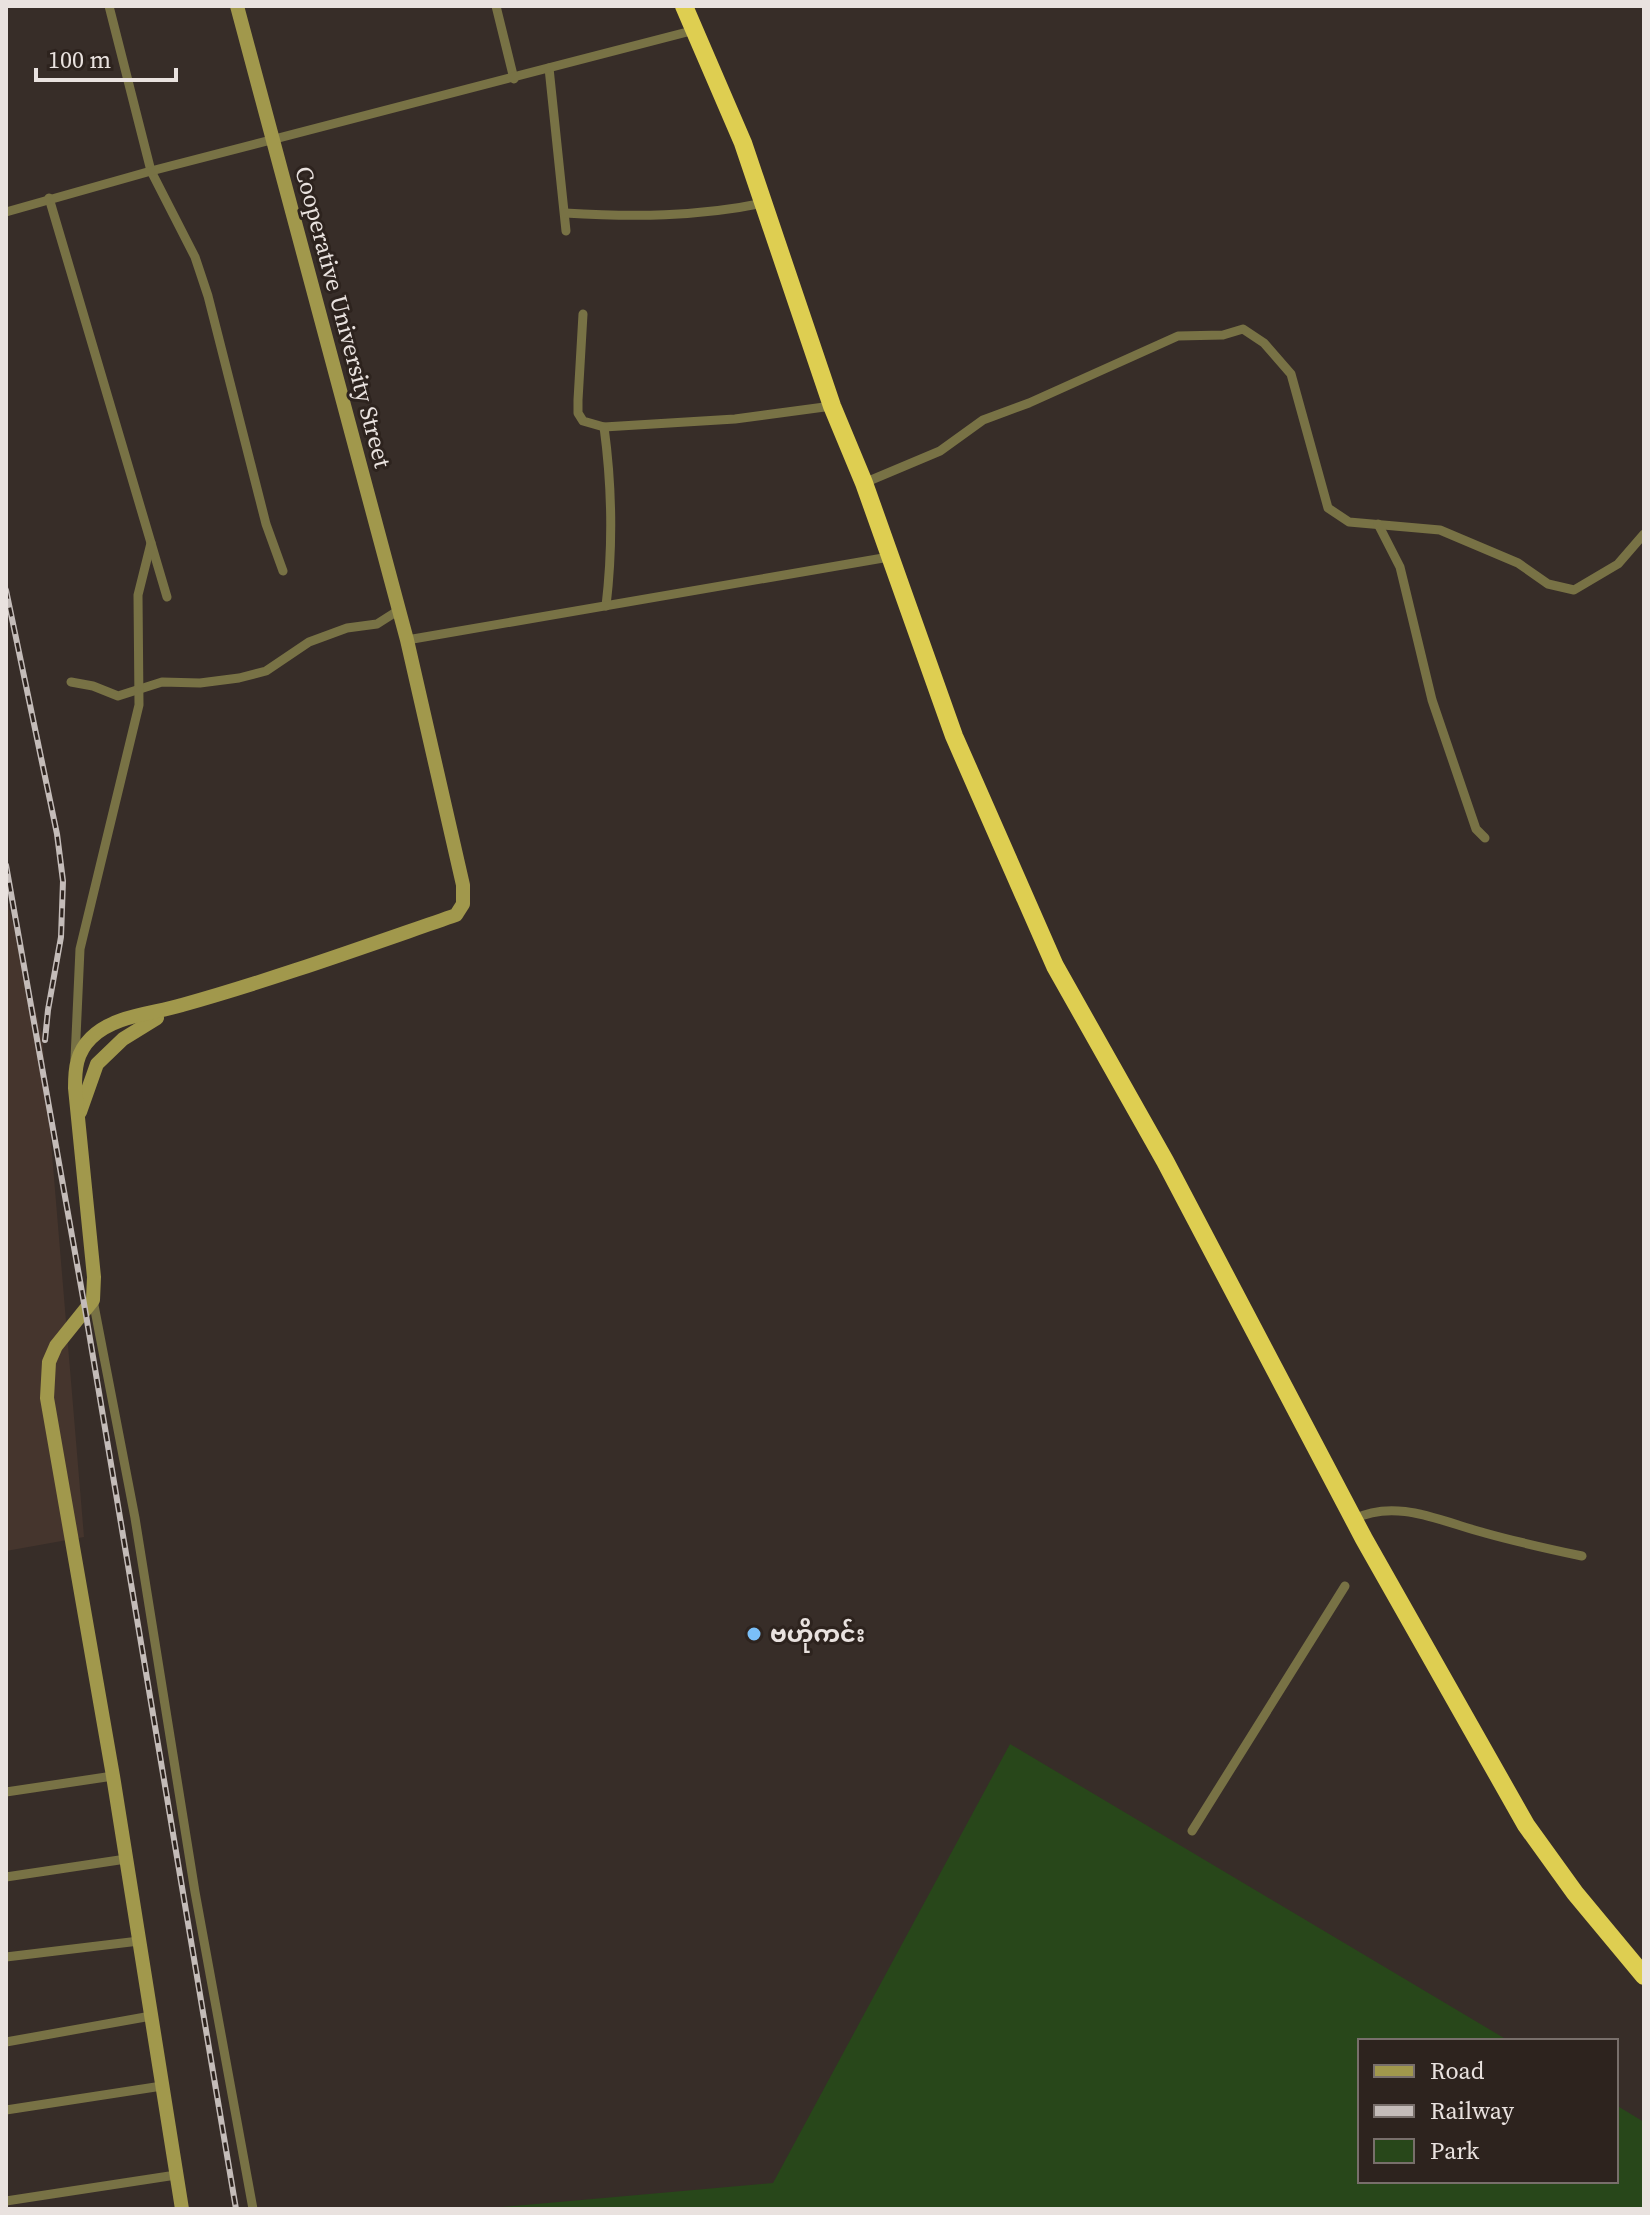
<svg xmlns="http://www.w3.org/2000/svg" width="1650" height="2215" viewBox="0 0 1650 2215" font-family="'Source Serif 4','Noto Sans Myanmar',serif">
<rect width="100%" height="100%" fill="#372d28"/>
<!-- built -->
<path fill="#45352d" d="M6 897 42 1034 84 1537 6 1551Z"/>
<!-- green -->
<path fill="#28471a" d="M1010 1744 1509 2041H1360V2181H1616V2105L1644 2122V2209H480L773 2183Z"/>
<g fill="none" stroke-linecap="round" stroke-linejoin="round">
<!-- street -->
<g stroke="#787245" stroke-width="9">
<path d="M109 6 151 171 195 257 208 296 266 524 283 571"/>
<path d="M496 6 514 79"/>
<path d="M549 68 566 231"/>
<path d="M49 198 167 597"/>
<path d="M6 212 151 171 695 30"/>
<path d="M565 213C632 217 698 217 764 203"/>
<path d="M583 314 578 400V413L583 421 604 427 735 419 832 406"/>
<path d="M604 427C612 486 613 547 606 606"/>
<path d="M864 483 940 451 983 420 1029 403 1178 336 1223 335 1243 329 1264 343 1291 374 1328 508 1349 522 1440 530 1518 563 1548 584 1574 590 1618 564 1644 534"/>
<path d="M1378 524 1400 567 1432 700 1476 829 1485 838"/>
<path d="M407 640 889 557"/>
<path d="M71 682 93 686 118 696 162 682 200 683 239 678 266 671 309 642 347 628 377 624 399 610"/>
<path d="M75 1059 80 949 139 705 138 595 151 543"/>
<path d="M93 1300 135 1518 195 1892 253 2209"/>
<path d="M1354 1519C1397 1498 1442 1522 1485 1533 1517 1542 1549 1549 1582 1556"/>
<path d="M6 1792 113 1776"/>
<path d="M1192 1831 1345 1586"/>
<path d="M6 1877 126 1859"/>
<path d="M6 1957 139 1941"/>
<path d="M6 2042 151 2016"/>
<path d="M6 2110 162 2086"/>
<path d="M6 2201 176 2175"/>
</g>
<!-- secondary -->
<g stroke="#a1984c" stroke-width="14">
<path d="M80 1112 97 1064 123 1039 157 1018"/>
<path d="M182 2209 113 1776 47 1398 49 1362 56 1346 93 1300 94 1277 75 1088C75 1069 76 1053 91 1038 114 1015 153 1014 182 1005 275 979 366 946 456 915L463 904V885L407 640 237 6"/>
</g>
<!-- highway -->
<path stroke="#dece51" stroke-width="18" d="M684 6 743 143 832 406 864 483 954 736 1055 966 1165 1161 1364 1539 1526 1825 1575 1893 1644 1976"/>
<defs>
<g id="rail">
<path d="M6 590 57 834 63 881 61 937 48 1010 45 1040"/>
<path d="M6 865 85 1309 236 2209"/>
</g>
</defs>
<!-- rail casing -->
<use href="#rail" stroke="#c4bcb9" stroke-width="6"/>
<!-- rail -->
<use href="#rail" stroke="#2d231e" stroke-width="3" stroke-dasharray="9" stroke-linecap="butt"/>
</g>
<!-- markers -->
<circle fill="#7abff8" stroke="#2d231e" stroke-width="3" cx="754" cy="1634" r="8"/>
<g text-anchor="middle" stroke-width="6" stroke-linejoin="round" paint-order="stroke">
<!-- street labels -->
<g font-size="24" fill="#e9e2df" stroke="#2d231e">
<text transform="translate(343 317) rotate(75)" y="8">Cooperative University Street</text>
</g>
<!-- poi labels -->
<g font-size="24" font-weight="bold" fill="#e9e2df" stroke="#2d231e" text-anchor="start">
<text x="770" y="1642">ဗဟိုကင်း</text>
</g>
</g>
<!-- border -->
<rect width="1650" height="2215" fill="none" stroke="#e9e2df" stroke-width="16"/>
<!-- legend -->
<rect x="1358" y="2039" width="260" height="144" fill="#2d231e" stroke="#786f6b" stroke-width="2"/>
<rect x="1374" y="2065" width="40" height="12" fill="#a1984c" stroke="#786f6b" stroke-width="2"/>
<text x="1430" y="2079" font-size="24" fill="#e9e2df">Road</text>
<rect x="1374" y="2105" width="40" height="12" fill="#c4bcb9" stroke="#786f6b" stroke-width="2"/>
<text x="1430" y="2119" font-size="24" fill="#e9e2df">Railway</text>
<rect x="1374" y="2139" width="40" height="24" fill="#28471a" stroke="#786f6b" stroke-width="2"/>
<text x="1430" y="2159" font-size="24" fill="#e9e2df">Park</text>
<!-- scale -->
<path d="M36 68v12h140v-12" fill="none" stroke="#e9e2df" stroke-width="4"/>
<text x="48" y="68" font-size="24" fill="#e9e2df" stroke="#2d231e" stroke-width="6" paint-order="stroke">100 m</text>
</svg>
